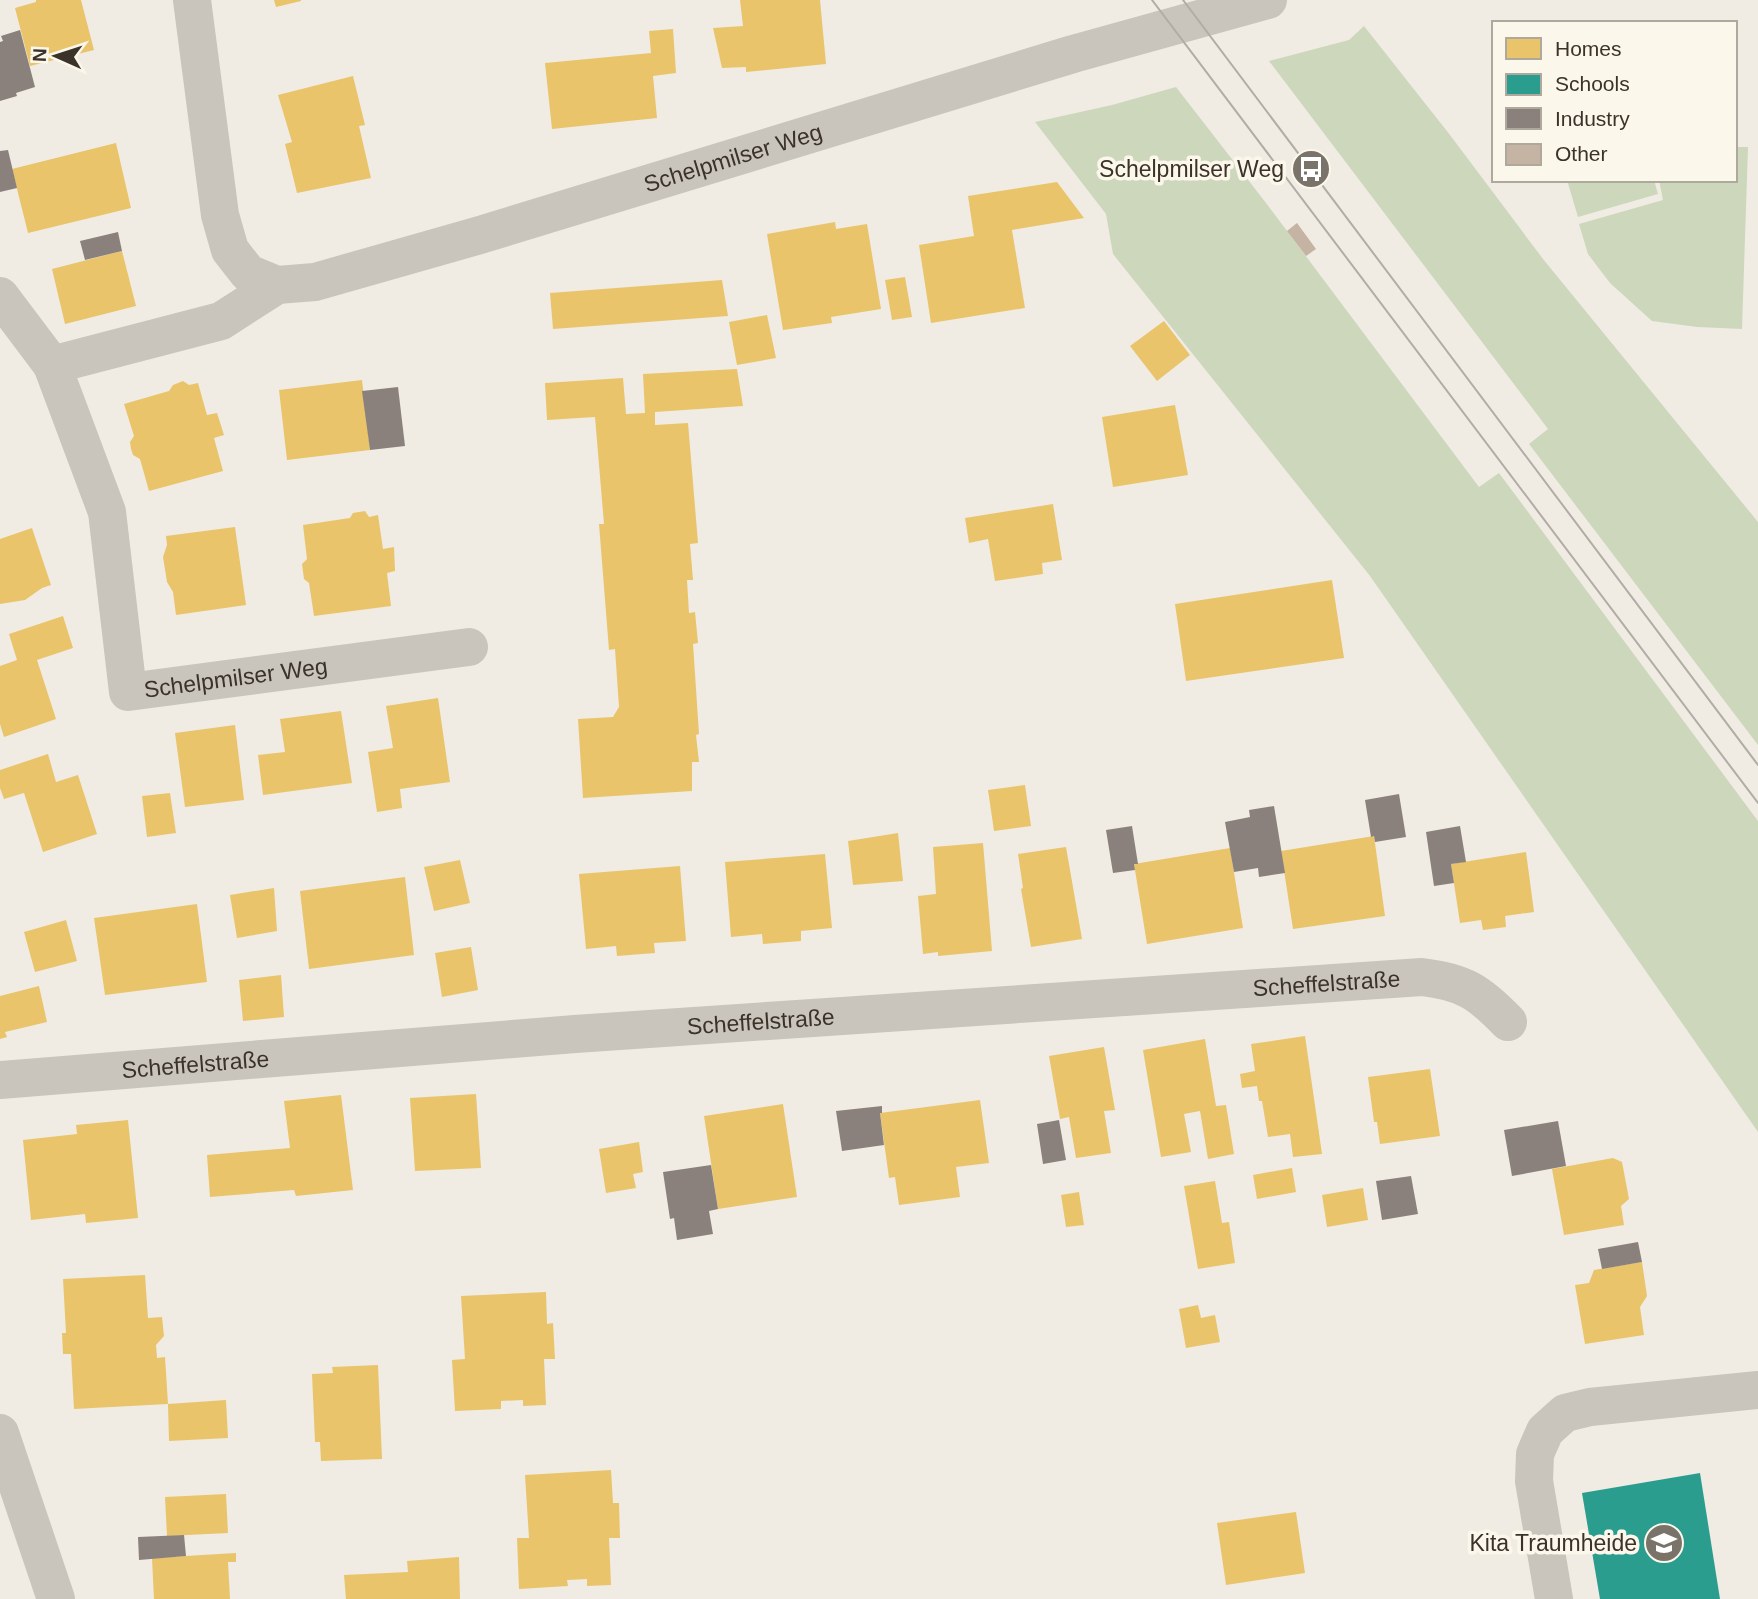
<svg xmlns="http://www.w3.org/2000/svg" width="1758" height="1599" viewBox="0 0 1758 1599" font-family="Arial,sans-serif">
<rect width="100%" height="100%" fill="#f0ece3"/>
<!-- green -->
<g fill="#cdd7bc">
<path d="M1364 26 1450 135 1543 259 1758 522V745L1529 444 1548 429 1269 61 1349 40Z"/>
<path d="M1176 87 1266 203 1479 487 1499 473 1758 821V1132L1370 576 1113 254 1106 214 1035 122 1112 105Z"/>
<path d="M1735 147H1748L1742 329 1697 327 1652 321 1610 283 1588 254 1579 224 1663 200 1659 180H1735Z"/>
<path d="M1567 180H1654L1658 194 1578 217Z"/>
</g>
<!-- homes -->
<g fill="#e9c46a">
<path d="M36 0H81L94 50 30 66 15 8 36 2Z"/>
<path d="M274 0H301V1L276 7Z"/>
<path d="M740 0H820L826 64 746 72V67L722 68 713 28 743 26Z"/>
<path d="M673 29 676 73 653 76 657 118 552 129 545 63 651 53 649 31Z"/>
<path d="M353 76 365 125 359 126 371 178 297 193 285 144 292 142 278 95Z"/>
<path d="M116 143 131 208 28 233 12 169Z"/>
<path d="M1057 182 1084 218 1012 230 1025 308 931 323 919 245 974 236 968 196Z"/>
<path d="M835 222 836 229 867 224 881 309 831 317 832 323 783 330 767 234Z"/>
<path d="M122 251 136 306 65 324 52 269Z"/>
<path d="M905 277 912 317 892 320 885 280Z"/>
<path d="M722 280 728 316 553 329 550 293Z"/>
<path d="M767 315 776 358 737 365 729 322Z"/>
<path d="M1164 321 1190 355 1157 381 1130 346Z"/>
<path d="M737 369 743 406 655 412V425L688 423 698 543 690 544 693 580H687L689 613 695 612 698 643 693 644 699 734 696 735 699 762H692V791L583 798 578 719 613 717 619 707 615 649 609 650 599 524H604L595 417 547 420 545 383 623 378 626 414 645 413 643 374Z"/>
<path d="M362 380 370 450 287 460 279 390Z"/>
<path d="M183 381 189 385 198 383 207 415 217 413 224 435 214 438 223 471 149 491 140 459 133 455 131 449 130 442 134 436 124 404 169 391 173 385Z"/>
<path d="M1175 405 1188 475 1113 487 1102 417Z"/>
<path d="M1053 504 1062 560 1042 563 1043 574 995 581 988 539 969 543 965 518Z"/>
<path d="M365 511 369 517 378 515 383 549 394 547 395 571 387 573 391 606 314 616 309 583 304 579 302 564 307 559 303 525 350 518 353 513Z"/>
<path d="M235 527 246 605 176 615 173 592 167 582 163 557 167 545 166 536Z"/>
<path d="M32 528 51 585 42 588 25 600 0 604V539Z"/>
<path d="M1332 580 1344 658 1186 681 1175 604Z"/>
<path d="M63 616 73 648 37 660 56 719 4 737 0 724V666L17 660 9 634Z"/>
<path d="M438 698 450 782 400 789 402 808 377 812 368 752 393 748 386 706Z"/>
<path d="M341 711 352 783 263 795 258 755 285 752 280 719Z"/>
<path d="M235 725 244 800 185 807 175 733Z"/>
<path d="M48 754 56 782 78 775 97 834 43 852 24 793 4 799 0 788V770Z"/>
<path d="M1025 785 1031 826 994 831 988 790Z"/>
<path d="M170 793 176 833 147 837 142 796Z"/>
<path d="M898 833 903 881 853 885 848 841Z"/>
<path d="M1374 836 1385 916 1293 929 1281 851Z"/>
<path d="M983 843 992 951 938 956V952L923 954 918 896 936 894 933 847Z"/>
<path d="M1066 847 1082 939 1031 947 1021 889 1023 888 1018 854Z"/>
<path d="M1230 848 1243 928 1147 944 1134 864Z"/>
<path d="M1526 852 1534 912 1505 916 1506 927 1483 930 1481 920 1460 923 1451 864Z"/>
<path d="M825 854 832 928 801 931V941L763 944 762 934 731 937 725 862Z"/>
<path d="M460 860 470 903 434 911 424 867Z"/>
<path d="M680 866 686 941 654 943 655 953 617 956 616 946 586 949 579 874Z"/>
<path d="M405 877 414 955 309 969 300 891Z"/>
<path d="M274 888 277 931 237 938 230 895Z"/>
<path d="M197 904 207 982 105 995 94 918Z"/>
<path d="M66 920 77 961 35 972 24 932Z"/>
<path d="M471 947 478 990 442 997 435 953Z"/>
<path d="M281 975 284 1017 243 1021 239 980Z"/>
<path d="M39 986 47 1022 5 1032 7 1037 0 1039V996Z"/>
<path d="M1305 1036 1322 1154 1293 1157 1290 1134 1268 1137 1262 1101H1259L1257 1086 1242 1088 1240 1074 1255 1071 1251 1044Z"/>
<path d="M1205 1039 1216 1106 1226 1105 1234 1154 1208 1159 1200 1111 1184 1114 1191 1152 1161 1157 1143 1050Z"/>
<path d="M1104 1047 1115 1110 1104 1111 1111 1153 1076 1158 1069 1117 1060 1119 1049 1056Z"/>
<path d="M1430 1069 1440 1136 1380 1144 1377 1122H1374L1368 1077Z"/>
<path d="M476 1094 481 1168 415 1171 410 1098Z"/>
<path d="M341 1095 353 1190 296 1196 294 1190 210 1197 207 1155 290 1148 284 1101Z"/>
<path d="M980 1100 989 1163 956 1167 960 1197 899 1205 895 1177 889 1178 880 1113Z"/>
<path d="M783 1104 797 1197 718 1209 704 1116Z"/>
<path d="M128 1120 138 1218 86 1223 85 1214 31 1220 23 1140 77 1134 76 1125Z"/>
<path d="M639 1142 643 1172 633 1174 636 1188 606 1193 599 1149Z"/>
<path d="M1613 1158 1622 1162 1629 1199 1621 1206 1624 1225 1564 1235 1552 1169Z"/>
<path d="M1292 1168 1296 1192 1257 1199 1253 1175Z"/>
<path d="M1215 1181 1222 1223 1229 1222 1235 1263 1198 1269 1184 1186Z"/>
<path d="M1363 1188 1368 1220 1327 1227 1322 1195Z"/>
<path d="M1079 1192 1084 1225 1066 1227 1061 1195Z"/>
<path d="M1642 1262 1647 1296 1640 1307 1644 1335 1585 1344 1575 1285 1589 1283 1594 1270Z"/>
<path d="M145 1275 148 1318 162 1317 164 1336 156 1345 157 1358 165 1357 168 1404 226 1400 228 1438 169 1441 168 1404 74 1409 71 1354H63L62 1333H66L63 1279Z"/>
<path d="M546 1292 547 1324 553 1323 555 1359H544L546 1405 523 1406V1400L501 1401V1409L455 1411 452 1360 465 1359 461 1296Z"/>
<path d="M1198 1305 1201 1318 1215 1315 1220 1342 1186 1348 1179 1309Z"/>
<path d="M378 1365 382 1459 321 1461 320 1442H315L312 1374 333 1373 332 1367Z"/>
<path d="M611 1470 613 1503H619L620 1538H609L611 1585 587 1586V1579L567 1580 568 1586 519 1589 517 1538H529L525 1475Z"/>
<path d="M226 1494 228 1533 167 1536 165 1497Z"/>
<path d="M1296 1512 1305 1573 1226 1585 1217 1523Z"/>
<path d="M236 1553V1562H228L230 1599H154L152 1558Z"/>
<path d="M459 1557 460 1599H346L344 1575 408 1572 407 1561Z"/>
</g>
<!-- schools -->
<path fill="#2a9d8f" d="M1700 1473 1720 1599H1600L1582 1493Z"/>
<!-- industry -->
<g fill="#8a817c">
<path d="M20 30 35 87 16 93 17 96 0 101V42L3 41 1 36Z"/>
<path d="M8 150 17 188 0 192V151Z"/>
<path d="M118 232 122 251 85 260 80 241Z"/>
<path d="M398 387 405 446 370 450 362 391Z"/>
<path d="M1399 794 1406 837 1375 842 1374 836 1371 837 1365 800Z"/>
<path d="M1274 806 1285 873 1259 877 1258 868 1234 872 1225 822 1250 817 1249 810Z"/>
<path d="M1132 826 1138 864H1134L1135 870 1113 873 1106 830Z"/>
<path d="M1460 826 1466 862 1451 864 1454 883 1434 886 1426 832Z"/>
<path d="M882 1106V1113H880L884 1145 842 1151 836 1111Z"/>
<path d="M1059 1120 1066 1160 1043 1164 1037 1124Z"/>
<path d="M1558 1121 1566 1166 1512 1176 1504 1130Z"/>
<path d="M711 1165 718 1209 709 1211 713 1234 677 1240 674 1218 670 1219 663 1172Z"/>
<path d="M1411 1176 1418 1214 1382 1220 1376 1181Z"/>
<path d="M1638 1242 1642 1262 1602 1269 1598 1249Z"/>
<path d="M184 1535 186 1556 139 1560 138 1537Z"/>
</g>
<!-- building -->
<path fill="#c5b3a3" d="M1297 223 1316 249 1306 256 1287 231Z"/>
<g fill="none" stroke-linecap="round" stroke-linejoin="round">
<!-- minor -->
<g stroke="#c9c4bc" stroke-width="38">
<path id="s1" d="M192 0 220 215 230 250 248 273 277 285 315 282 480 235 1073 54 1268 0"/>
<path id="s2" d="M277 285 221 321 52 365 107 512 128 692 469 647"/>
<path d="M0 296 52 365"/>
<path id="s3" d="M0 1080 575 1034 1422 977C1464 982 1479 992 1508 1022"/>
<path d="M0 1433 56 1599"/>
<path d="M1554 1599 1534 1481 1535 1454 1545 1431 1565 1413 1590 1407 1758 1390"/>
</g>
<!-- tram -->
<g stroke="#b1ada6" stroke-width="2">
<path d="M1152 0 1758 803"/>
<path d="M1183 0 1758 765"/>
</g>
</g>
<!-- icons -->
<defs>
<symbol id="bus-disc" viewBox="-11 -11 22 22"><circle r="9.5" fill="#7a736a" stroke="#fcf7eb"/><path d="M-5-6H5V4H4V6H2V4H-2V6H-4V4H-5ZM-3.5-4V0h7V-4ZM-3.5 1.2v1.5H-2V1.2ZM2 1.2v1.5H3.5V1.2Z" fill="#fff"/></symbol>
<symbol id="school-disc" viewBox="-11 -11 22 22"><circle r="9.5" fill="#7a736a" stroke="#fcf7eb"/><path d="M0-5L7-2L0 1L-7-2ZM-4 1L0 2.5L4 1V4Q0 6-4 4Z" fill="#fff"/></symbol>
</defs>
<g fill-rule="evenodd">
<use href="#bus-disc" x="1289" y="147" width="44" height="44"/>
<use href="#school-disc" x="1642" y="1521" width="44" height="44"/>
</g>
<g text-anchor="middle" stroke-width="7" stroke-linejoin="round" paint-order="stroke">
<!-- street labels -->
<g font-size="23" fill="#3b3229" stroke="#fcf7eb">
<text dy="8" stroke="none"><textPath href="#s1" startOffset="788">Schelpmilser Weg</textPath></text>
<text dy="8" stroke="none"><textPath href="#s2" startOffset="688">Schelpmilser Weg</textPath></text>
<text dy="8" stroke="none"><textPath href="#s3" startOffset="1330">Scheffelstraße</textPath></text>
<text dy="8" stroke="none"><textPath href="#s3" startOffset="763">Scheffelstraße</textPath></text>
<text dy="8" stroke="none"><textPath href="#s3" startOffset="196">Scheffelstraße</textPath></text>
</g>
<!-- poi labels -->
<g font-size="23" fill="#3b3229" stroke="#fcf7eb" text-anchor="end">
<text x="1284" y="177">Schelpmilser Weg</text>
<text x="1637" y="1551">Kita Traumheide</text>
</g>
</g>
<!-- legend -->
<rect x="1492" y="21" width="245" height="161" fill="#fcf7eb" stroke="#afa89d" stroke-width="2"/>
<rect x="1506" y="38" width="35" height="21" fill="#e9c46a" stroke="#afa89d" stroke-width="2"/>
<text x="1555" y="56" font-size="21" fill="#3b3229">Homes</text>
<rect x="1506" y="74" width="35" height="21" fill="#2a9d8f" stroke="#afa89d" stroke-width="2"/>
<text x="1555" y="91" font-size="21" fill="#3b3229">Schools</text>
<rect x="1506" y="108" width="35" height="21" fill="#8a817c" stroke="#afa89d" stroke-width="2"/>
<text x="1555" y="126" font-size="21" fill="#3b3229">Industry</text>
<rect x="1506" y="144" width="35" height="21" fill="#c5b3a3" stroke="#afa89d" stroke-width="2"/>
<text x="1555" y="161" font-size="21" fill="#3b3229">Other</text>
<!-- north arrow -->
<g transform="translate(56 56) rotate(273)" stroke="#fcf7eb" stroke-width="5" paint-order="stroke">
<path d="M0-5L12 26L0 18L-12 26Z" fill="#3b3229"/>
<text y="-10" font-size="19" font-weight="bold" text-anchor="middle" fill="#3b3229">N</text>
</g>
</svg>
